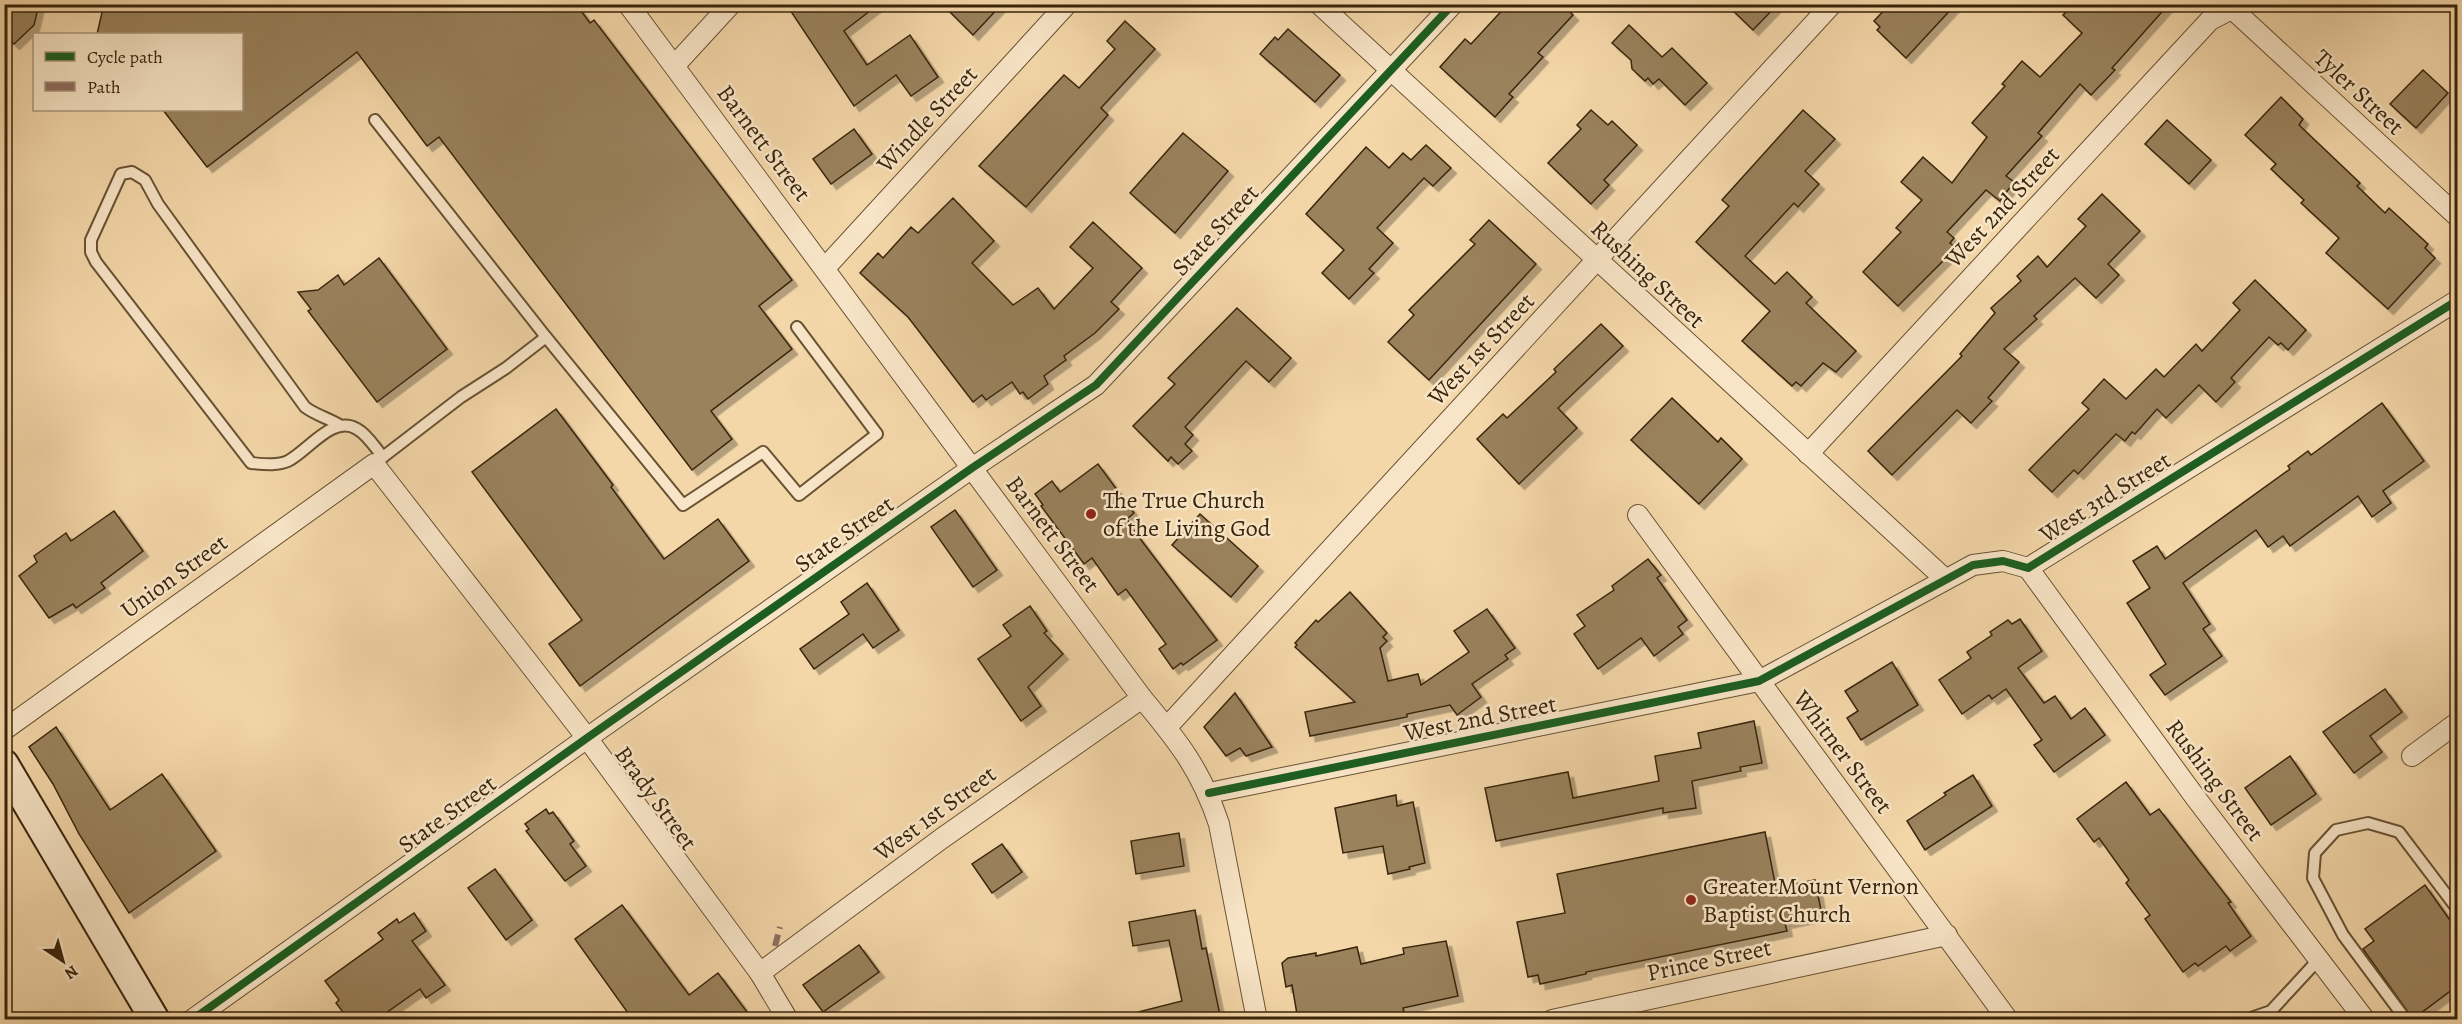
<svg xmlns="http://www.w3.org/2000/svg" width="2462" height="1024" viewBox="0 0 2462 1024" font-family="Alegreya,serif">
<defs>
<filter id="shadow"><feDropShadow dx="5.5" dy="5.5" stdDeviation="0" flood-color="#0004"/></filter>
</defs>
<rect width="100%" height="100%" fill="#f4d7a9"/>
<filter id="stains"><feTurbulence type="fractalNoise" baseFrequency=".00333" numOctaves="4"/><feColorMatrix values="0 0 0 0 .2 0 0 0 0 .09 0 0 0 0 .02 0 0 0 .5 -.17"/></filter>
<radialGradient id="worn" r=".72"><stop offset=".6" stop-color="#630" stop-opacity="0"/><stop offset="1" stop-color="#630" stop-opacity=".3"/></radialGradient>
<!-- building -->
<g fill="#9a825d" stroke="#39250a" stroke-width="1.5" filter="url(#shadow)">
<path d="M4 4H39L34 25 14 44 4 34Z"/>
<path d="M104 4H576L590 23 594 20 792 280 759 306 792 349 711 411 732 439 692 470 439 137 427 146 357 52 207 167 163 110H242V34H97Z"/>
<path d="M786 4H879L844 31 867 65 910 35 938 77 911 96 896 75 854 106Z"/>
<path d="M942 4H1002L973 35Z"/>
<path d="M1508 4H1562L1573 15 1538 53 1543 57 1509 94 1513 97 1495 117 1440 67 1465 39 1471 44Z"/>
<path d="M1726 4H1778L1753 30Z"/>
<path d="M1890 4H1956L1906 58 1877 30 1880 27 1874 21Z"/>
<path d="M2074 4H2169L2112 68 2115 70 2091 95 2080 84 2038 133 2042 136 2006 176 2014 182 2000 201 1986 190 1947 232 1954 238 1950 243 1956 248 1898 306 1863 272 1901 232 1896 228 1922 200 1901 182 1923 157 1952 183 1987 137 1972 123 2005 86 2002 84 2022 61 2040 77 2082 33 2063 15Z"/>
<path d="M1125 21 1155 49 1101 108 1108 115 1026 207 979 166 1064 75 1079 88 1115 49 1107 41Z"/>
<path d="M1629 25 1662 57 1672 48 1707 83 1685 105 1659 79 1653 84 1648 78 1645 81 1632 69 1631 60 1612 43Z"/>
<path d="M1288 29 1340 75 1315 102 1260 54 1275 37 1278 40Z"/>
<path d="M2423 70 2448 93 2416 128 2390 104Z"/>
<path d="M2281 97 2303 119 2299 125 2360 183 2357 186 2385 213 2389 208 2428 244 2425 248 2435 258 2388 309 2326 253 2339 238 2301 203 2304 200 2271 169 2276 164 2245 135Z"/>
<path d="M1591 110 1608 125 1612 121 1637 145 1604 180 1609 185 1591 204 1548 163 1581 129 1577 125Z"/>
<path d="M1803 110 1835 139 1805 171 1819 184 1798 207 1794 203 1745 256 1775 284 1787 272 1812 297 1806 303 1856 351 1836 372 1823 363 1801 386 1796 382 1792 386 1742 341 1770 311 1696 242 1729 206 1722 200Z"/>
<path d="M2167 120 2211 160 2189 184 2145 144Z"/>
<path d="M854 129 872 154 831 184 813 159Z"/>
<path d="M1183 133 1228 171 1175 233 1130 193Z"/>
<path d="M1426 145 1451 168 1433 186 1424 178 1377 228 1393 243 1369 269 1374 273 1349 299 1322 273 1344 250 1306 214 1366 147 1389 168 1403 153 1411 160Z"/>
<path d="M2102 194 2140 231 2108 264 2119 275 2096 298 2075 278 2034 316 2037 319 2004 349 2019 362 1988 398 1992 401 1971 423 1957 410 1892 475 1868 451 1962 356 1960 354 1995 313 1991 308 2021 281 2017 276 2038 256 2047 267 2086 226 2078 219Z"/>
<path d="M953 198 994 241 972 263 1013 305 1038 288 1054 309 1093 268 1070 247 1093 222 1142 268 1111 302 1119 309 1095 333 1064 356 1066 360 1044 376 1048 384 1028 399 1023 392 1020 394 1012 382 986 400 982 395 973 402 908 317 860 273 878 253 883 258 911 227 918 233Z"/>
<path d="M1489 220 1536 264 1429 380 1388 342 1414 315 1409 310 1475 244 1470 240Z"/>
<path d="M379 258 447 349 377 402 308 311 311 309 298 292 318 290 338 275 344 285Z"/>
<path d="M2255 280 2306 330 2288 350 2281 343 2278 345 2269 337 2231 378 2235 382 2216 402 2199 385 2166 418 2157 409 2135 434 2132 432 2125 441 2116 434 2078 474 2074 470 2052 492 2029 470 2089 409 2082 403 2104 379 2126 399 2156 369 2164 377 2196 344 2202 351 2240 310 2233 303Z"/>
<path d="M1237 308 1291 358 1269 382 1246 361 1185 427 1193 435 1185 444 1192 451 1178 464 1171 457 1168 461 1133 426 1175 384 1168 378Z"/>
<path d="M1601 324 1623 346 1558 408 1577 428 1519 484 1477 439 1503 414 1507 418 1556 372 1554 369Z"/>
<path d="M1672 398 1718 442 1721 438 1742 459 1699 504 1631 440Z"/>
<path d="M2382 403 2424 461 2383 491 2391 503 2372 517 2358 496 2290 546 2283 536 2268 547 2256 530 2183 583 2210 624 2203 629 2222 656 2165 695 2150 675 2166 664 2127 603 2150 588 2133 561 2157 546 2165 559 2290 469 2288 466 2308 451 2311 455Z"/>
<path d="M556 409 613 485 611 487 664 559 718 519 749 561 580 686 549 644 582 620 472 472Z"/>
<path d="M1098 464 1134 513 1127 519 1132 528 1217 640 1183 665 1181 663 1173 669 1159 649 1166 644 1126 589 1118 595 1092 558 1084 564 1041 506 1043 505 1035 494 1052 481 1060 492Z"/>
<path d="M955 510 997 570 973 587 931 527Z"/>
<path d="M114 511 143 551 101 583 105 588 76 608 73 604 49 618 19 576 37 562 34 556 66 533 71 541Z"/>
<path d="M1200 514 1258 566 1231 597 1172 545Z"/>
<path d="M1648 559 1661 575 1657 578 1687 620 1678 627 1683 634 1654 656 1641 638 1598 669 1574 634 1585 626 1577 615 1614 590 1612 586Z"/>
<path d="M867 583 899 630 873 648 863 634 814 669 800 649 849 614 841 602Z"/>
<path d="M1350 592 1387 633 1383 637 1387 641 1380 648 1388 681 1418 674 1421 685 1469 652 1454 631 1487 609 1515 648 1505 655 1508 659 1472 684 1481 697 1457 715 1450 705 1407 714V717L1310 736 1305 712 1355 702 1295 647 1297 645 1295 643 1316 620 1318 622Z"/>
<path d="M1030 606 1047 631 1044 633 1063 654 1028 687 1041 706 1021 721 978 659 1011 636 1003 625Z"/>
<path d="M2020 619 2042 651 2018 668 2044 703 2055 696 2071 719 2085 708 2105 735 2054 772 2034 745 2042 740 2006 689 1992 699 1989 695 1962 714 1939 680 1971 658 1967 652 1992 635 1990 632 2008 620 2012 624Z"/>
<path d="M1892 662 1918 705 1861 740 1847 718 1858 711 1845 691Z"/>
<path d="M2385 689 2402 712 2370 736 2382 752 2354 773 2323 732Z"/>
<path d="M1235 693 1270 744 1272 747 1246 756 1240 748 1226 756 1204 727Z"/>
<path d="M1754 721 1762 763 1740 767 1741 771 1692 781 1696 808 1663 813V808L1496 841 1485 788 1568 772 1573 798 1659 781 1655 756 1701 748 1698 733Z"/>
<path d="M56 727 110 810 162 774 216 851 129 913 79 834 53 784 29 747Z"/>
<path d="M2290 756 2316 794 2271 825 2245 788Z"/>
<path d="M1973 775 1992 806 1925 850 1907 821 1946 795 1944 793Z"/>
<path d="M2126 782 2150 815 2159 809 2231 902 2228 903 2251 936 2230 951 2226 946 2198 966 2195 963 2183 972 2145 919 2150 915 2126 883 2129 880 2099 838 2094 842 2077 819Z"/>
<path d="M1396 795 1397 806 1413 802 1425 863 1409 867 1410 869 1388 874 1383 846 1343 853 1335 808Z"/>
<path d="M546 809 549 814 553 812 574 841 570 844 586 866 565 881 526 831 529 829 525 824Z"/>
<path d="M1765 832 1776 888 1815 880 1822 915 1785 923 1787 931 1586 972V974L1540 984 1538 975 1528 977 1517 922 1565 913 1557 874Z"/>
<path d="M1179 833 1184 866 1136 874 1131 841Z"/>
<path d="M1002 844 1022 872 992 893 972 864Z"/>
<path d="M495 869 532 920 506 940 468 888Z"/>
<path d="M2425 885 2457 930V986L2413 1019 2363 949 2374 941 2365 929Z"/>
<path d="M622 905 689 995 718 973 753 1020H633L575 939Z"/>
<path d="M1195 910 1202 949 1206 948 1221 1020H1139L1138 1012 1182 1001 1169 940 1133 946 1129 922Z"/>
<path d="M414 913 426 931 412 941 445 985 426 998 420 989 376 1020H349L336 1003 339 1000 325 981 383 939 378 933 397 919 399 923Z"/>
<path d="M1446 941 1458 996 1403 1008 1404 1012 1371 1020H1298L1292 985 1286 987 1282 963 1288 958 1316 953V956L1357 947 1361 964 1404 954 1403 948Z"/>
<path d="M859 945 879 972 823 1012 803 985Z"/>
</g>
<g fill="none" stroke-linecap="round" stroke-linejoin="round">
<defs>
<g id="lane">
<path d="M375 120 546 337"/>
<path d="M341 426C329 418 317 416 305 407L158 204 145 180 132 172 121 174 91 240V252L96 262 251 463C263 464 277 466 288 461 308 451 333 414 357 429 368 435 375 448 383 457"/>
<path d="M379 460 461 397 506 368 546 337 683 505 763 452 799 495 877 434 797 327"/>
<path d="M2245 1020 2271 1011 2319 959"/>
<path d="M2406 1020 2343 935 2313 878 2315 853 2336 830 2368 823 2399 832 2458 910"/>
</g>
<g id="street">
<path d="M628 4 1142 698C1178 741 1201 770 1219 824L1257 1020"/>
<path d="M1319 4 1945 579"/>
<path d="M2227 4 2458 217"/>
<path d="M675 65 731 4"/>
<path d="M825 268 1067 4"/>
<path d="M1808 454 2210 20 2241 4"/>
<path d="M1638 515 2008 1020"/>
<path d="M2028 568 2195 797 2365 1020"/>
<path d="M1167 727 1832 4"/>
<path d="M4 730 374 464 587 738 760 973 788 1020"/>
<path d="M2412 756 2458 722"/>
<path d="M1209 793 1759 681 1973 565 2003 561 2028 568 2458 300"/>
<path d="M760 973 941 839 1142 698"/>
<path d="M192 1020 587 738 972 468 1096 385 1453 4"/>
<path d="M1552 1020 1947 935"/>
</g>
<path id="secondary" d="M4 764 155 1020"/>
</defs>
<!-- lane casing -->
<use href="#lane" stroke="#685232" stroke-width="14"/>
<!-- street casing -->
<use href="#street" stroke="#685232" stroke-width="22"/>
<!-- secondary casing -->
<use href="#secondary" stroke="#39250a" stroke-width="32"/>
<!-- lane -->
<use href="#lane" stroke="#f8e5c7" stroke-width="10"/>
<!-- street -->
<use href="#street" stroke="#f8e5c7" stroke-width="20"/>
<!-- secondary -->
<use href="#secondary" stroke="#f8e5c7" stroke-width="28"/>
<!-- quiet -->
<path stroke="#8d6e63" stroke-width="6" stroke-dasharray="12 6" stroke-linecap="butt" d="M775 946 780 927"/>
<defs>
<g id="cycleway">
<path d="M1209 793 1759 681 1973 565 2003 561 2028 568 2458 300"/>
<path d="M192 1020 587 738 972 468 1096 385 1453 4"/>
</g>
</defs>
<!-- cycleway casing -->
<use href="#cycleway" stroke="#f8e5c7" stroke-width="11"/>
<!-- cycleway -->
<use href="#cycleway" stroke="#1b5e20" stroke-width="8"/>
</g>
<!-- markers -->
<g fill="#8f2418" stroke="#f8e5c7" stroke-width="2">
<circle cx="1091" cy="514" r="6"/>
<circle cx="1691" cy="900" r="6"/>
</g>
<g text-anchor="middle" stroke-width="5" stroke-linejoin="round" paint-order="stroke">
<!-- street labels -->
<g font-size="24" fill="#39250a" stroke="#f8e5c7">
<text transform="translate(2359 92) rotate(43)" y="8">Tyler Street</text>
<text transform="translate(927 119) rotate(-47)" y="8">Windle Street</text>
<text transform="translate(764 143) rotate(53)" y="8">Barnett Street</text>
<text transform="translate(2002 207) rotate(-47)" y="8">West 2nd Street</text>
<text transform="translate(1215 230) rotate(-47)" y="8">State Street</text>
<text transform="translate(1648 274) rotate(43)" y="8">Rushing Street</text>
<text transform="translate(1481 349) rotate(-47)" y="8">West 1st Street</text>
<text transform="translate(2105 497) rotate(-32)" y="8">West 3rd Street</text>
<text transform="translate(844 534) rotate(-35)" y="8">State Street</text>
<text transform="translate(1053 534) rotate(53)" y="8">Barnett Street</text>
<text transform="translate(174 576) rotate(-36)" y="8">Union Street</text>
<text transform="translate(1480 718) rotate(-11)" y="8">West 2nd Street</text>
<text transform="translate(1843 752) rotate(53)" y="8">Whitner Street</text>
<text transform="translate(2215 780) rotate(53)" y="8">Rushing Street</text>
<text transform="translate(656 798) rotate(54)" y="8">Brady Street</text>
<text transform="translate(935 813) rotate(-36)" y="8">West 1st Street</text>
<text transform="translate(447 814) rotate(-36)" y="8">State Street</text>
<text transform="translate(1709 960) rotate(-12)" y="8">Prince Street</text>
</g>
<!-- poi labels -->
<g font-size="24" fill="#39250a" stroke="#f8e5c7" text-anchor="start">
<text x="1103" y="508">The True Church<tspan x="1103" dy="28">of the Living God</tspan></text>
<text x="1703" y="894">GreaterMount Vernon<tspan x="1703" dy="28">Baptist Church</tspan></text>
</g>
</g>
<!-- margin -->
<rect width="2462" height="1024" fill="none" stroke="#f4d7a9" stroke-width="24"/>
<rect x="6" y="6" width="2450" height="1012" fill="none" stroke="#39250a" stroke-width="3"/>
<rect x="12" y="12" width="2438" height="1000" fill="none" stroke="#39250a" stroke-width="1.5"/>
<!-- legend -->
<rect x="33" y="33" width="210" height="78" fill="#f8e5c7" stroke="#ac987b" stroke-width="1.5"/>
<rect x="45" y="52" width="30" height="9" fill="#1b5e20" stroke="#ac987b" stroke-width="1.5"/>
<text x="87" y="63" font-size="18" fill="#39250a">Cycle path</text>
<rect x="45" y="82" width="30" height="9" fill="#8d6e63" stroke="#ac987b" stroke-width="1.5"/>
<text x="87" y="93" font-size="18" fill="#39250a">Path</text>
<!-- north arrow -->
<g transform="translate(63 961) rotate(144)" stroke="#f8e5c7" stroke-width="4.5" paint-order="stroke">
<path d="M0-4.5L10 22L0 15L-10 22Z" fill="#39250a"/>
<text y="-9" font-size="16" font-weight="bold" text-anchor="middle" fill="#39250a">N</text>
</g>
<rect width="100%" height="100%" filter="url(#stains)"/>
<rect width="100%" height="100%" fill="url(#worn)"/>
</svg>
